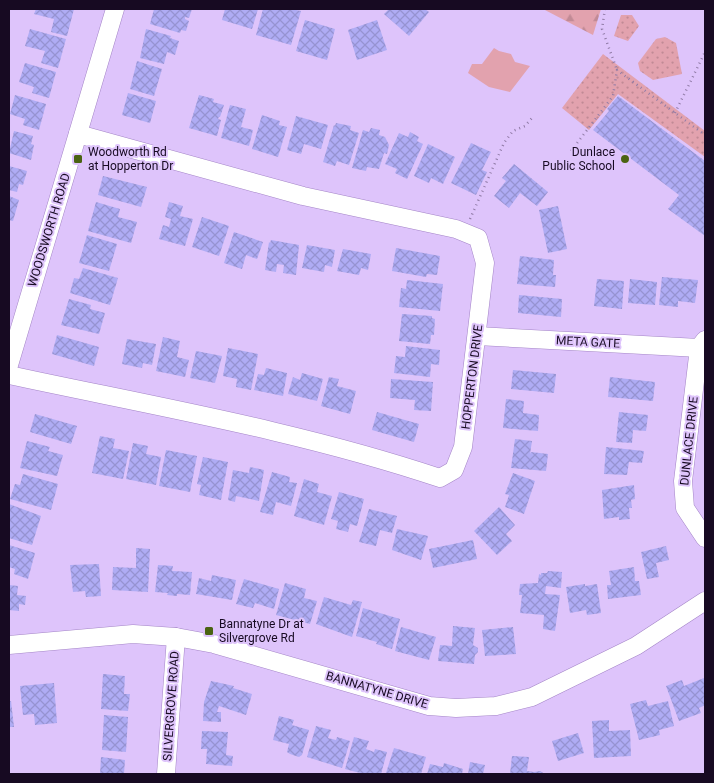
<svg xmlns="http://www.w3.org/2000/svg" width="714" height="783" viewBox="0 0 714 783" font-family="Roboto,sans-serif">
<defs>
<pattern id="forest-firs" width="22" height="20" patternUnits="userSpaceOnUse" patternTransform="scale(1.25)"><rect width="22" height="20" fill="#e2a2ae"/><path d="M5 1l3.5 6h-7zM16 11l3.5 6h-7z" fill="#c18a95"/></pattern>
<pattern id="park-dots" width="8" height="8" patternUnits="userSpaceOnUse" patternTransform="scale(1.25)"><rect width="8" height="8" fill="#e2a2ae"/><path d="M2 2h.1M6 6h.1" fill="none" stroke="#c18a95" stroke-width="1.8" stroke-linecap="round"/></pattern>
<pattern id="building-cross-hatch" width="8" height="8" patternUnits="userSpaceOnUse" patternTransform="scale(1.25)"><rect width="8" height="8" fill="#afacf4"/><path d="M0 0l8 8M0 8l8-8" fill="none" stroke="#9693d1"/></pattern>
</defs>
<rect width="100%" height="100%" fill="#dec4fb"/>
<!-- forest -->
<path fill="url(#forest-firs)" d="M543 9H601L593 35Z"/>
<!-- park -->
<g fill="url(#park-dots)">
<path d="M621 15H632L639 26 628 41 614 36Z"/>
<path d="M665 37 676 43 682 74 653 80 640 71 638 63 656 39Z"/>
<path d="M603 54 705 131V157L618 94 589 130 562 108Z"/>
</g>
<!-- pitch -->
<path fill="#e2a2ae" d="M494 48 499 51 511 54 515 62 530 66 510 92 489 87 468 73 472 64H482Z"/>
<!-- building -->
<g fill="url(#building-cross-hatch)">
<path d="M36 9H74L67 36 51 32 54 19 34 14Z"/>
<path d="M154 9H192L189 18 185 17V19L189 21 186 31 181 30 180 33 150 24Z"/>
<path d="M225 9H258L252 29 222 20Z"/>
<path d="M263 9H292L301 11 291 45 256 35Z"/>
<path d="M389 9H425L429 12 409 36 384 14Z"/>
<path d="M305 20 335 29 327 60 296 51Z"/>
<path d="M377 20 387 50 357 60 348 30Z"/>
<path d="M30 29 66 39 58 68 41 63 45 51 25 46Z"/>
<path d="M146 29 171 36 170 38 179 41 175 55 167 52 164 64 140 58Z"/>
<path d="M137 61 162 69 154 96 130 89Z"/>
<path d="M25 63 56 72 49 98 32 93 34 87 19 82Z"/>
<path d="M128 93 156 101 150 123 122 115Z"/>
<path d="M15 95 46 104 39 130 23 125 25 119 10 114Z"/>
<path d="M199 95 214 99 213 102 224 105 220 117H219L218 119 221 120 217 136 189 128Z"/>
<path d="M618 96 705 161V236L668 209 679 195 593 130 609 111 607 109Z"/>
<path d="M230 105 246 109 241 127 253 130 249 146 221 138Z"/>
<path d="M262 115 280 121 279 125 287 127 278 157 252 149Z"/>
<path d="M296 116 328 125 321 149 304 144 301 154 287 150Z"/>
<path d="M336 123 351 126 350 130 359 133 349 165 337 161 335 166 323 162 334 125 335 126Z"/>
<path d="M371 128 380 130 379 135 385 137 389 145 387 154 384 153 379 169 367 167 366 171 352 168 363 130 369 132Z"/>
<path d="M14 131 33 136 31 144 34 145 31 160 9 153Z"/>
<path d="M410 132 419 137 417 141 423 144 407 179 395 173 397 169 385 164 399 133 408 137Z"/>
<path d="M471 143 491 152 482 170 487 172 476 195 451 183Z"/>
<path d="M428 144 455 157 443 184 431 178 429 183 414 176Z"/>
<path d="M514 164 548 192 537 206 520 193 509 208 494 196 506 181 502 178Z"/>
<path d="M9 166 27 171 23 185 19 184 17 192 9 190Z"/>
<path d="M103 176 147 187 141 207 98 195Z"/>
<path d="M9 196 19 200 13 221 9 220Z"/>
<path d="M96 202 120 209 118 217 137 222 131 243 88 231Z"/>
<path d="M169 202 183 206 180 216 193 219 185 246 159 239 163 225 169 227 171 219 165 217Z"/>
<path d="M558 206 567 249 548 253 539 210Z"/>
<path d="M202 217 229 226 219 256 192 247Z"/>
<path d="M234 232 263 242 257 259 246 255 242 269 224 263Z"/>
<path d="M87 235 117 244 109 271 79 263Z"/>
<path d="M271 240 299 245 296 275 283 273 284 265 277 264 276 272 265 270 269 242 270 243Z"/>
<path d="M307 245 335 250 332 267 325 265 324 272 302 268Z"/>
<path d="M396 248 440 256 437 275 427 274 426 277 392 271Z"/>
<path d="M343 249 371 254 368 270 361 268 359 275 337 271Z"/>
<path d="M520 256 554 260 553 275H556L555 287 517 284Z"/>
<path d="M83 268 118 278 110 305 70 293 74 278 79 279Z"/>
<path d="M662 277 698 280 695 303 678 301V307L659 305Z"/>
<path d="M597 279 624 281 622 309 594 306Z"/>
<path d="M630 279 657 282 655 305 628 303Z"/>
<path d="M407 280 443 284 440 311 399 307 401 288 406 289Z"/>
<path d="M519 295 562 299 561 317 518 313Z"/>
<path d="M69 299 91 305 90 309 105 313 99 334 61 325Z"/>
<path d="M402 314 432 316V318L435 319 434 335H431L430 344 399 341Z"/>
<path d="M57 335 99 347 94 366 52 354Z"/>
<path d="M163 337 180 341 177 357 189 360 185 377 156 371Z"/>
<path d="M127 339 156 344 152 365 143 363 142 368 122 364Z"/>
<path d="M406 346 440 350 439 365 431 364 430 377 394 373 396 356 405 357Z"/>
<path d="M228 348 258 354 251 390 236 387 237 379 223 376Z"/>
<path d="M196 351 222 356 215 383 190 378Z"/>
<path d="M266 368 287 373 283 396 254 390 258 374 264 375Z"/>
<path d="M513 370 556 374 554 393 511 389Z"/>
<path d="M302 373 323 379 317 401 288 394 293 377 300 380Z"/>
<path d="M329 377 339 379 337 386 356 391 350 414 321 406Z"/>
<path d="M610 377 655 382 653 401 608 397Z"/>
<path d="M391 379 433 382 431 411 414 410 415 400 390 398Z"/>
<path d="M506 399 524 401 523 413 539 415 538 431 503 428Z"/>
<path d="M377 412 419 424 414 442 372 430Z"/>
<path d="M619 412 648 415 646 431 633 430 632 443 616 442Z"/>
<path d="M35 414 77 426 71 444 30 432Z"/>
<path d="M100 436 115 439 113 448 129 451 123 479 92 473Z"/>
<path d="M515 439 532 441 530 454 531 452 548 454 546 471 511 468Z"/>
<path d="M27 441 50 447 48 451 63 455 57 476 20 468Z"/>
<path d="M133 443 148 446 146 454 161 457 156 485 126 479Z"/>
<path d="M606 447 644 451 642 463 629 462 627 475 604 474Z"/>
<path d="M166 450 197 456 190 492 159 486Z"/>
<path d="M203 457 228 462 221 500 199 495 201 485 197 484Z"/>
<path d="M250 467 264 470 259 501 236 496 235 502 228 500 233 470 249 473Z"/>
<path d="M272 472 290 477 289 482 297 483 291 506 276 502 273 515 260 512Z"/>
<path d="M513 473 535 481 524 514 505 507 509 495 505 494Z"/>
<path d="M23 474 58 484 51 510 10 499 15 484 20 485Z"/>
<path d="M304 479 319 484 317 492 332 496 324 525 294 516Z"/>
<path d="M634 485 635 499 631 500 632 508H629L630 519 619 520V517L604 519 602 490Z"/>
<path d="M339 492 364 499 357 526 350 524 348 532 336 529 338 521 331 519Z"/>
<path d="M9 504 41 516 32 545 9 538Z"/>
<path d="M499 507 515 525 506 534 512 541 497 555 474 531Z"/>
<path d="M369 509 397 516 392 533 380 530 376 546 359 542Z"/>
<path d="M397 529 428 536 421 560 392 550Z"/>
<path d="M473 540 477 559 433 568 429 549Z"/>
<path d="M9 545 35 553 28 579 14 574 15 569 9 567Z"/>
<path d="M666 546 669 560 656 563 659 577 647 579 641 552Z"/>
<path d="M136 548 150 549 148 592 112 590 113 567 136 568Z"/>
<path d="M99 564 101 596 86 597 85 591 73 592 70 565Z"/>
<path d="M158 565 173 566 172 571 192 572 190 595 177 594V596L167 595 168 593 155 592Z"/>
<path d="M634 567 635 581H639L641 595 608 599 607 585H611L609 571Z"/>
<path d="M548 571 562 572 561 588 546 586 545 594 560 595 555 631 543 629 544 615 520 613 522 595H519L520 584 538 583 539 574 541 575V573H547Z"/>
<path d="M212 575 236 580 232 600 196 594 199 578 211 581Z"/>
<path d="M244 579 279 589 274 609 255 603 253 608 236 604Z"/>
<path d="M285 583 306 589 304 598 317 601 310 624 276 615Z"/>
<path d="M585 584V586L597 584 601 613 587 615 586 610 570 613 566 587Z"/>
<path d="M9 585 18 586 17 595 26 596 25 605 19 604V611L9 610Z"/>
<path d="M324 597 351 605 353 600 362 602 352 637 316 624Z"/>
<path d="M363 608 400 619 392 649 376 644 377 642 356 636Z"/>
<path d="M453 626 475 628 473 645 478 648V652L475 655 474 664 438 661 440 645 452 646Z"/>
<path d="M401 627 436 637 429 660 395 651Z"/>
<path d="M513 627 516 654 485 656 482 630Z"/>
<path d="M103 674 125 676 124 694H130L128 711 101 709Z"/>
<path d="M704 678 705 705 699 708 701 713 679 721 666 686 682 680 684 686Z"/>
<path d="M211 681 234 686 233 688 252 694 246 715 219 706 217 712H221V722L203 721 204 702Z"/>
<path d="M54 683 57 723 35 725 34 714 23 715 20 686Z"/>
<path d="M646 700 648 706 668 701 674 726 659 730 660 735 639 740 630 704Z"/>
<path d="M9 701H11L14 727H9Z"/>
<path d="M104 715 128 717 126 752 102 750Z"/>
<path d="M279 716 294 720 292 725 309 730 302 755 299 757 290 754 287 752 289 744 273 740Z"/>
<path d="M609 720V731L630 730 631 756 594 758 592 721Z"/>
<path d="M316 726 331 730 328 738 336 740 337 737 350 741 342 768 307 757Z"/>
<path d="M202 731 228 732 226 755 233 756 232 766 206 764 207 749H201Z"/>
<path d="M578 733 584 753 558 761 552 741Z"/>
<path d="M354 737 369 741 366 749 374 752 375 749 387 752 381 774H364L345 769Z"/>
<path d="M394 748 426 757 421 774H391L386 773Z"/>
<path d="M512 756 529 757 527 771 534 772 540 771 545 774H510Z"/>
<path d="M101 757 125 760 124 774H100Z"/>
<path d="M470 762 485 765 483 774H468Z"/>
<path d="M444 763 463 769 462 774H427L430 764 443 767Z"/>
</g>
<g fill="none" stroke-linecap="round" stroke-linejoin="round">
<defs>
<g id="minor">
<path d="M477 336 699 348"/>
<path d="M705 340 699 348 683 481 685 508 705 538"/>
<path d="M9 365 115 9"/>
<path d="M9 375C153 406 300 431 440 478L454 470 463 447 485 263 478 238 456 229 303 196 78 134"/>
<path d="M9 645 133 634 176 637 214 644 429 706 456 708 496 706 532 697 636 646 705 601"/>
<path d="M166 774 176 637"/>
</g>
</defs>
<!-- minor casing -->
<use href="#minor" stroke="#a485c7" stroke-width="19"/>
<!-- path -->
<g stroke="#907ba6" stroke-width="2.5" stroke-dasharray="1 4" stroke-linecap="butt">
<path d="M605 9 602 29 617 70"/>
<path d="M675 113 705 52"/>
<path d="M571 151 613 96 617 70 705 135"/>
<path d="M470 219 504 143 513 131 525 126 532 118"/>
</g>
<!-- minor -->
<use href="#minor" stroke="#fff" stroke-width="18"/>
</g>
<!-- markers -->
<g fill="#4a6312" stroke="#dec4fb" stroke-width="2">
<rect x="73" y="154" width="10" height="10" rx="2.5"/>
<circle cx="625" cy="159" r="5"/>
<rect x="204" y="626" width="10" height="10" rx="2.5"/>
</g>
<g text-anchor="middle" stroke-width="4" stroke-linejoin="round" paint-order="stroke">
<!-- poi labels -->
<g font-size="12" fill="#170a22" stroke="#dec4fb" text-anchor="start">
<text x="88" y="156">Woodworth Rd<tspan x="88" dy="14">at Hopperton Dr</tspan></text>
<text x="615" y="156" text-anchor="end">Dunlace<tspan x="615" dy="14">Public School</tspan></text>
<text x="219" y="628">Bannatyne Dr at<tspan x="219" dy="14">Silvergrove Rd</tspan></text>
</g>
<!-- street labels -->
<g font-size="12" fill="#170a22" stroke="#dec4fb">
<text transform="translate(49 230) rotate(-73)" y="4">WOODSWORTH ROAD</text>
<text transform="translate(588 342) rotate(3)" y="4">META GATE</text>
<text transform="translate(472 377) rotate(-83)" y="4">HOPPERTON DRIVE</text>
<text transform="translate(689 441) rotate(-84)" y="4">DUNLACE DRIVE</text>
<text transform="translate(377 690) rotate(16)" y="4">BANNATYNE DRIVE</text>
<text transform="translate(171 706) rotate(-86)" y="4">SILVERGROVE ROAD</text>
</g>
</g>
<!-- border -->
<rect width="714" height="783" fill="none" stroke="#170a22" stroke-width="20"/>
</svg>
